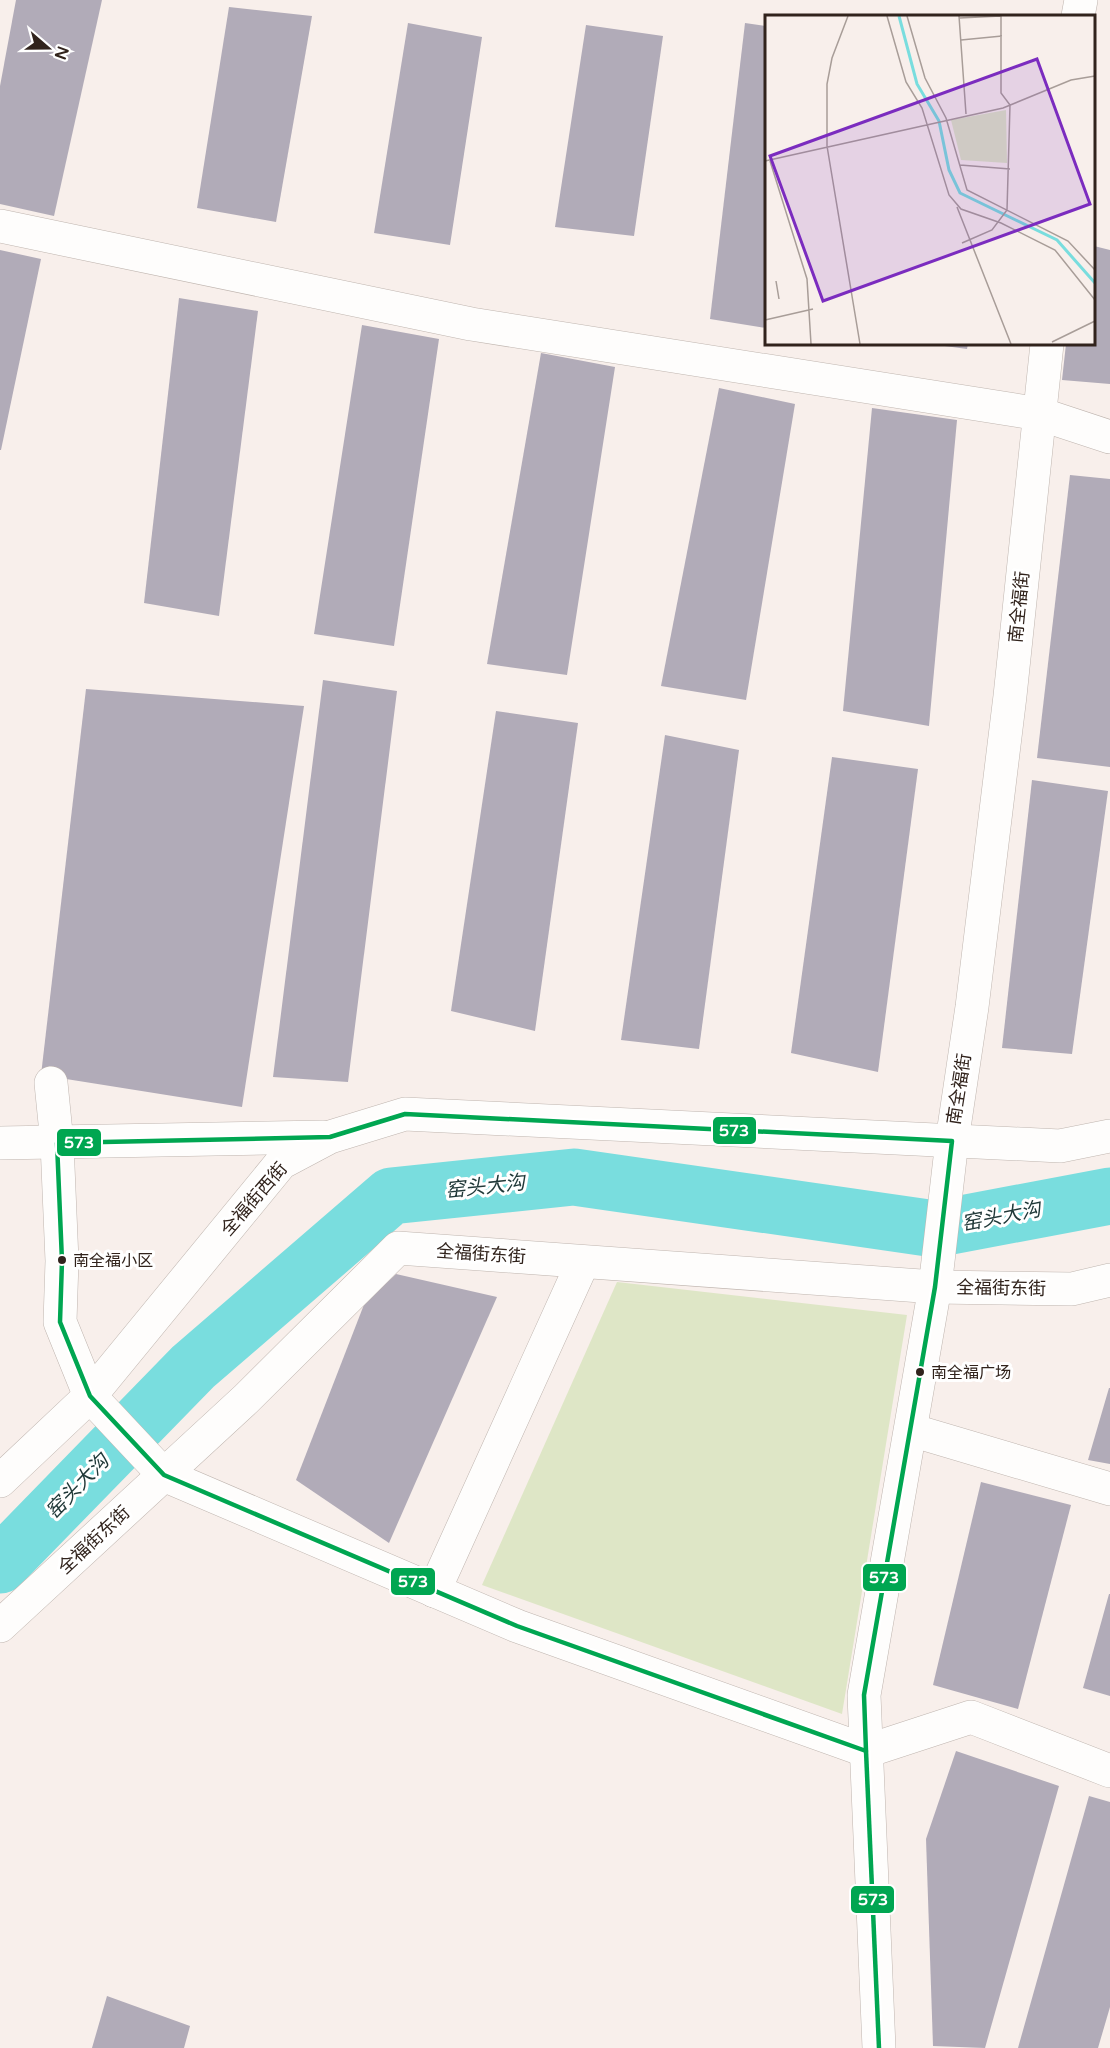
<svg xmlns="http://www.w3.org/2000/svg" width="1110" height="2048" viewBox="0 0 1110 2048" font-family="'Varela Round','Noto Sans SC',sans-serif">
<rect width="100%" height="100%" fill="#f8efeb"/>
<!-- green -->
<path fill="#dee6c6" d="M617 1282 907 1315 842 1714 482 1585Z"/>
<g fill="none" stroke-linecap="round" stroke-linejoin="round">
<!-- river -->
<path stroke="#79ddde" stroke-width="57" d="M0 1565 193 1367 391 1196 574 1177 935 1229 1110 1196"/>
</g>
<!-- building -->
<g fill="#b1abb8">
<path d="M16 0H102L54 216 0 204V86Z"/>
<path d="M229 7 312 16 276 222 197 208Z"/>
<path d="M408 23 482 37 450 245 374 233Z"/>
<path d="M745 23 766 26V328L710 319Z"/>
<path d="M586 25 663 36 634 236 555 227Z"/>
<path d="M1094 246 1110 250V384L1062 380 1066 344H1094Z"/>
<path d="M0 250 41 259 1 450H0Z"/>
<path d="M179 298 258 311 219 616 144 603Z"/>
<path d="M362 325 439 339 394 646 314 634Z"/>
<path d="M930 344H968L967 349Z"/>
<path d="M541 353 615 367 567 675 487 664Z"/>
<path d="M719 388 795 404 746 700 661 686Z"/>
<path d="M872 408 957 420 929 726 843 711Z"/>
<path d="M1070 475 1110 479V767L1037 758Z"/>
<path d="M323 680 397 691 348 1082 273 1077Z"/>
<path d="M86 689 304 706 242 1107 41 1075Z"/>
<path d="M496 711 578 723 535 1031 451 1011Z"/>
<path d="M665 735 739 750 699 1049 621 1040Z"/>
<path d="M832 757 918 769 878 1072 791 1053Z"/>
<path d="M1032 780 1108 791 1072 1054 1002 1048Z"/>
<path d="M396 1274 497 1297 389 1543 296 1480 365 1302Z"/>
<path d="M1109 1388H1110V1464L1088 1460Z"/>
<path d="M981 1482 1071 1505 1018 1709 933 1685Z"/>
<path d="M1109 1594H1110V1696L1083 1688Z"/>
<path d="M956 1751 1059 1786 985 2048 933 2046 926 1839Z"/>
<path d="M1089 1796 1110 1802V2007L1098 2048H1018Z"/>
<path d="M107 1996 190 2026 184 2048H92Z"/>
</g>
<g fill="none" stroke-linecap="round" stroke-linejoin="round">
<defs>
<g id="street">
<path d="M0 226 471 324 1040 414 1110 437"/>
<path d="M51 1083 57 1143 62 1261 60 1322 90 1396 164 1475 517 1626 867 1751 971 1717 1110 1771"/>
<path d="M0 1143 323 1137"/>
<path d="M911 1430 1110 1489"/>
<path d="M0 1481 90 1396 281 1163 330 1137 405 1114 1060 1146 1110 1136"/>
<path d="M434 1591 583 1262"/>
<path d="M0 1626 246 1399 398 1248 935 1287 1072 1289 1110 1280"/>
</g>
<g id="secondary">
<path d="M1078 16 1081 0"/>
<path d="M879 2048 864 1695 935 1287 952 1141 972 1007 1010 696 1047 344"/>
</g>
</defs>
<!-- street casing -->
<use href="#street" stroke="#bfb5af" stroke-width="34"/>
<!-- secondary casing -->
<use href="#secondary" stroke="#bfb5af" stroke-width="34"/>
<!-- street -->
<use href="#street" stroke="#fefdfc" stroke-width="33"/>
<!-- secondary -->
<use href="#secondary" stroke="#fefdfc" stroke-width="33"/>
<defs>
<g id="bus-1">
<path d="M405 1114 952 1141 935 1287 864 1695 866 1751 517 1626 164 1475 90 1396 60 1322 62 1261 57 1143 330 1137Z"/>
<path d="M866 1751 879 2048"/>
</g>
</defs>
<!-- bus-1 casing -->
<use href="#bus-1" stroke="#fff" stroke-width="9"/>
<!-- bus-1 -->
<use href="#bus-1" stroke="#00a651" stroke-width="4.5"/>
</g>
<!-- markers -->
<g fill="#31231c" stroke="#fff" stroke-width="2">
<circle cx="62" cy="1260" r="5"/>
<circle cx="920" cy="1372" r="5"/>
</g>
<g text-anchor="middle" stroke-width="6" stroke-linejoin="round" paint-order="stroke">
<!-- bus labels -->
<g font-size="16" fill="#31231c" stroke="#fff" text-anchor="start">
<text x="73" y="1266">南全福小区</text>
<text x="931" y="1378">南全福广场</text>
</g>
<!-- street labels -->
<g font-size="18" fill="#31231c" stroke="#fff">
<text transform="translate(1019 607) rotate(-84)" y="6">南全福街</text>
<text transform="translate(959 1089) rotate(-81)" y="6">南全福街</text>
<text transform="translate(254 1199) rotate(-49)" y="6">全福街西街</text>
<text transform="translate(481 1254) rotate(4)" y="6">全福街东街</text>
<text transform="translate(1001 1288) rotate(1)" y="6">全福街东街</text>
<text transform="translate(94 1540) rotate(-43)" y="6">全福街东街</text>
</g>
<!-- water labels -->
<g font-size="20" font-style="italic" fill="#213939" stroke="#fff">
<text transform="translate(485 1186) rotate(-6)" y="7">窑头大沟</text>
<text transform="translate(1001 1216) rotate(-11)" y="7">窑头大沟</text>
<text transform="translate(77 1486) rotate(-46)" y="7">窑头大沟</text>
</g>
</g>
<!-- overview -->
<g transform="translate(765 15)">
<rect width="330" height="330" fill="#f8efeb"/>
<path d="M241 95 242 148 196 145 186 105Z" fill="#dee6c6"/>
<path fill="none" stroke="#79ddde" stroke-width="3" d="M134 1 152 69 174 106 184 155 195 178 292 225 330 268"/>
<path fill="none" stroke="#a89d98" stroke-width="1.5" d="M83 1 67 43 62 69V131L95 329M122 1 141 67 157 93 184 180 196 194 236 208 290 235 330 285M142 1 160 63 181 103 202 175 303 226 330 255M194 1 201 99M194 3 236 1M196 25 237 21M0 146 238 93 306 65 330 61M5 146 42 264 46 329M195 150 245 154M192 192 246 329M197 228 227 215 242 195 245 90 236 78V1M11 266 14 284M0 305 48 294M287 327 330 306"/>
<path fill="#7b2cbf" fill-opacity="0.15" stroke="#7b2cbf" stroke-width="3" d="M272 44 325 189 58 286 5 141Z"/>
<rect width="330" height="330" fill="none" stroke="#31231c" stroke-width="3"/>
</g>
<g stroke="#fff" stroke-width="2">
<rect x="712" y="1116" width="45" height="29" rx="6" fill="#00a651"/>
<rect x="56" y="1128" width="46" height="29" rx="6" fill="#00a651"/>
<rect x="862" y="1563" width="45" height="29" rx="6" fill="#00a651"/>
<rect x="390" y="1567" width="46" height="29" rx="6" fill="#00a651"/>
<rect x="850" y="1885" width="45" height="29" rx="6" fill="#00a651"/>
</g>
<g font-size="16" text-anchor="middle" font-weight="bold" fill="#fff">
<text x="734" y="1136">573</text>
<text x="79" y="1148">573</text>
<text x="884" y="1583">573</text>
<text x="413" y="1587">573</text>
<text x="873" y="1905">573</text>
</g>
<!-- north arrow -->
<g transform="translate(48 48) rotate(110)" stroke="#ffffff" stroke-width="4.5" paint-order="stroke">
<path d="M0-4.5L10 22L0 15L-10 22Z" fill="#31231c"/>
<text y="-9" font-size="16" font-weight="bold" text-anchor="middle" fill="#31231c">N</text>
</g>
</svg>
